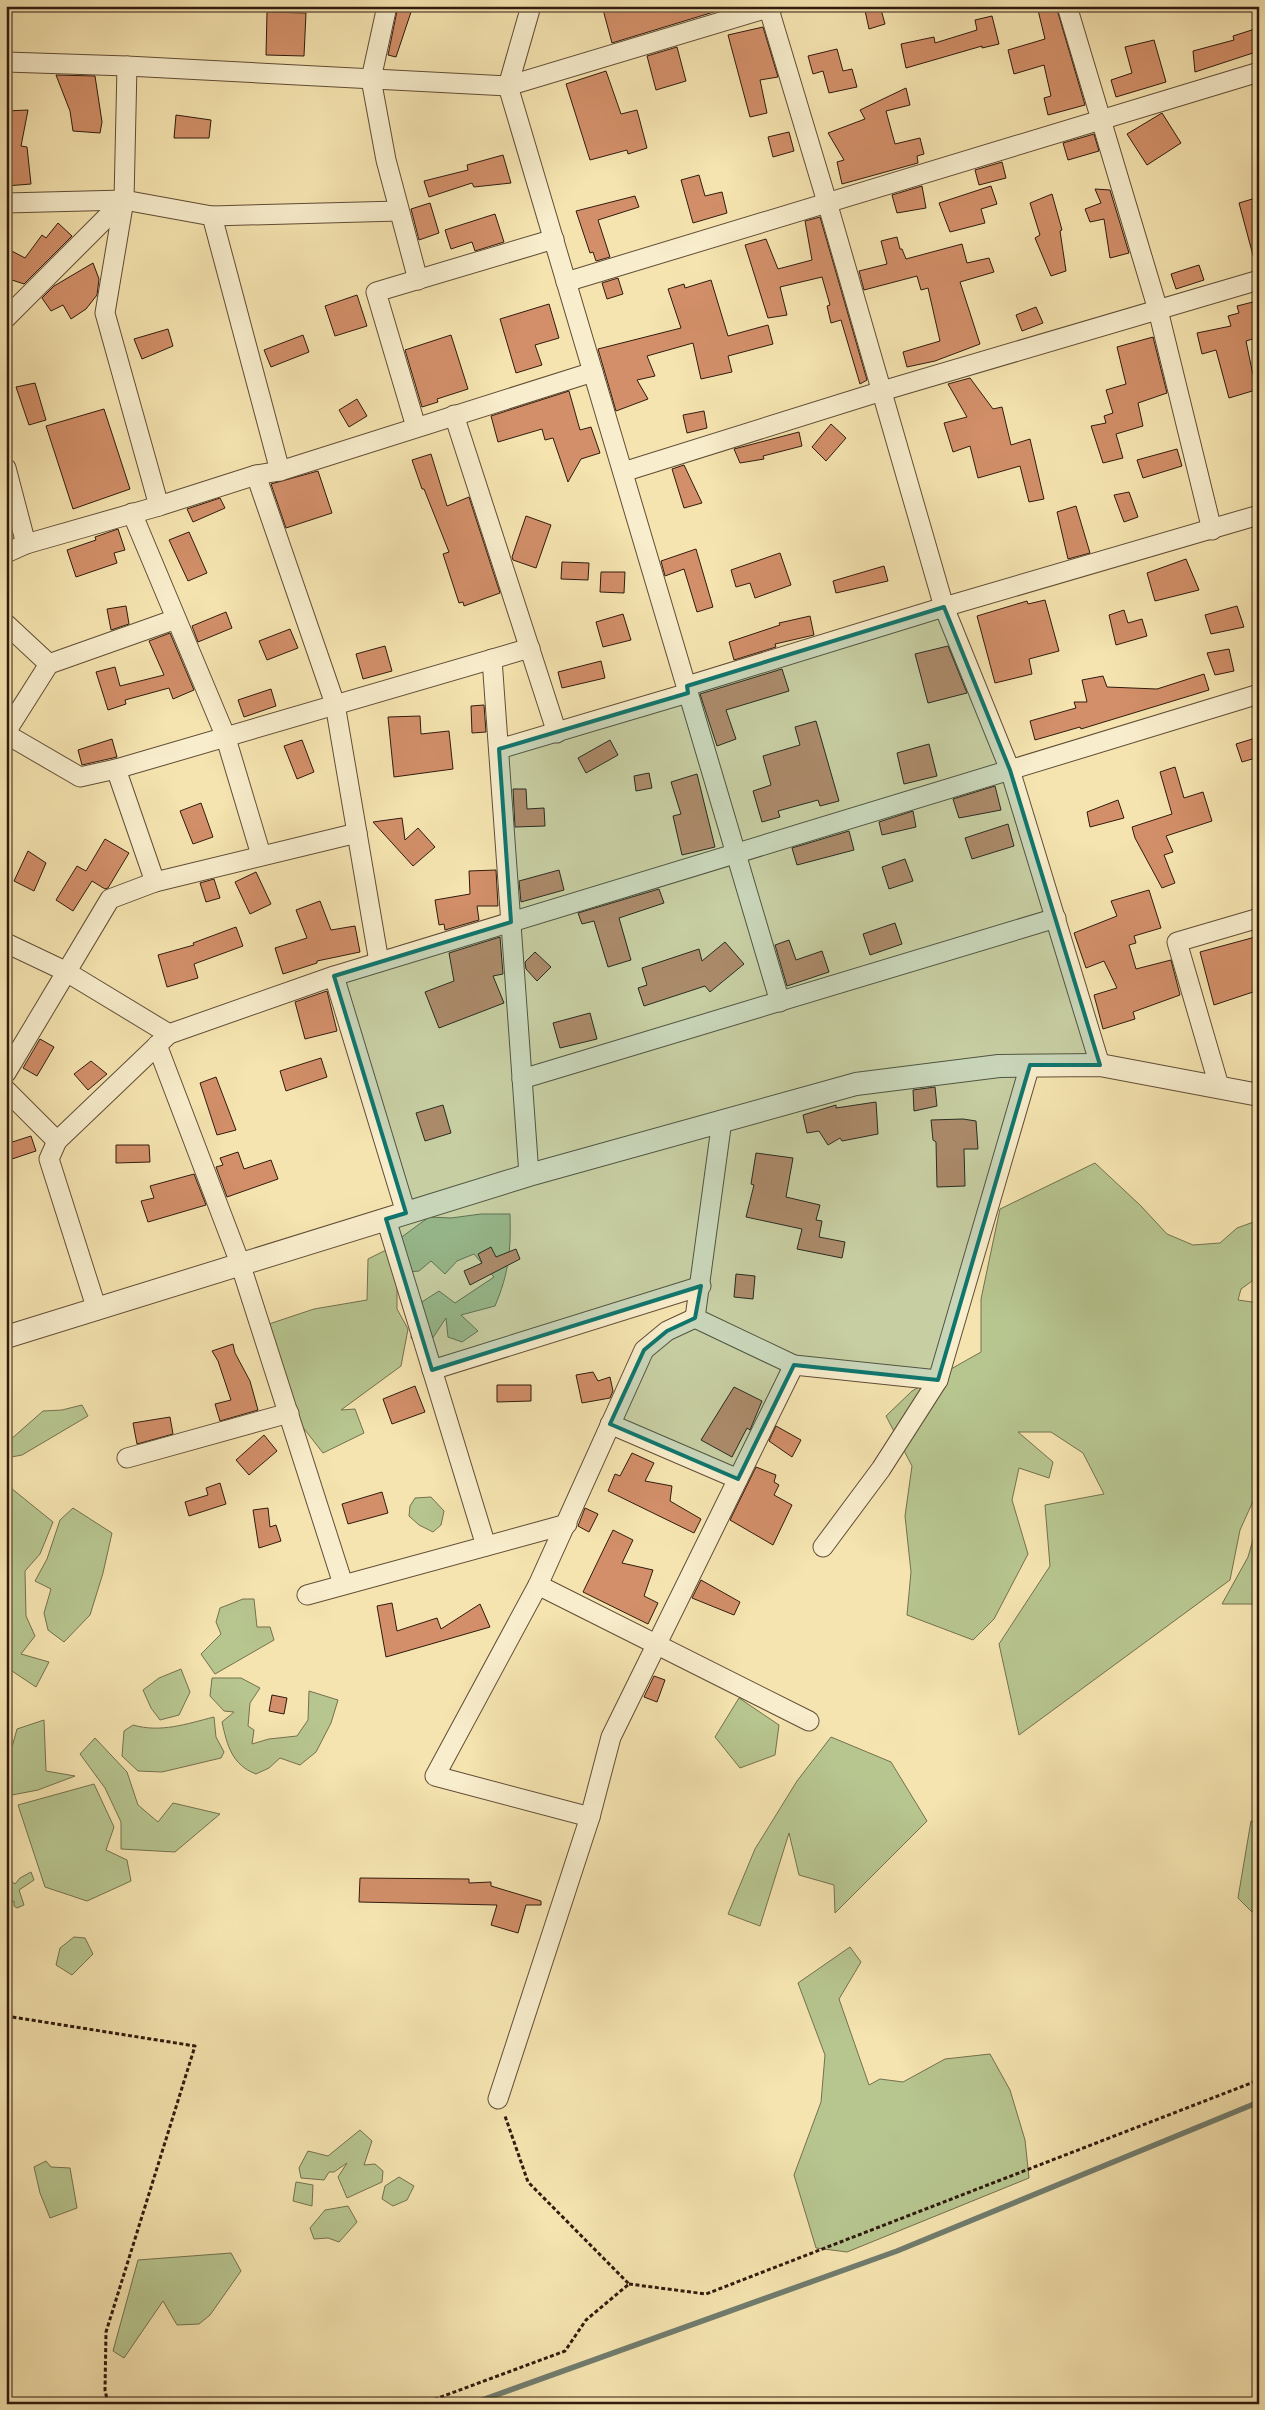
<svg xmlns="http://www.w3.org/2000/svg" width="1265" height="2410" viewBox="0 0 1265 2410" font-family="Vollkorn,serif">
<rect width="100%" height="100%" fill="#f5e4b0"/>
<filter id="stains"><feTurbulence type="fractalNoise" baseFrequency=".004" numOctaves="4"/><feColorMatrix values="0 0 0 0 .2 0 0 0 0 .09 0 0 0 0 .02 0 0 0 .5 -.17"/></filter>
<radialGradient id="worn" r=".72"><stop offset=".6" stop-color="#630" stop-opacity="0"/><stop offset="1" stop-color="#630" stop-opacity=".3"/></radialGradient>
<!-- green -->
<g fill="#b7c58f" stroke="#74704e">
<path d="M1095 1163 1140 1205 1167 1234 1193 1245 1220 1243 1237 1228 1259 1220V1246L1253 1254 1259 1257V1276L1241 1289 1238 1300 1259 1303V1488L1240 1530 1230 1580 1019 1735 999 1644 1050 1566 1045 1505 1104 1494 1083 1453 1051 1432H1018L1053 1462 1049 1478 1019 1468 1012 1500 1028 1554 994 1619 973 1640 907 1615 911 1572 905 1516 912 1466 886 1416 912 1391 981 1352V1299L1000 1209Z"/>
<path d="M481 1214H510C511 1250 509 1273 495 1306L461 1315 478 1331 462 1342 448 1337 446 1318 426 1348 411 1338 414 1307 439 1291 455 1303 494 1277 474 1254 457 1261 445 1274 431 1261 419 1271 408 1272 399 1239 429 1217 451 1218Z"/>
<path d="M394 1246 397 1270V1309L408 1329 401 1366 341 1410 355 1409 364 1433 323 1453 291 1412 266 1325 314 1309 367 1300 368 1259Z"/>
<path d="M82 1405 88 1416 22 1455 6 1458V1436L10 1440 43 1411 62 1410Z"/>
<path d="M6 1484 53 1522 40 1554 25 1571 26 1616 35 1636 21 1654 49 1662 36 1687 6 1667Z"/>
<path d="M431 1497 444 1511 441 1525 433 1532 419 1525 409 1516 410 1506 415 1498Z"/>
<path d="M73 1508 112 1533 103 1573 90 1615 64 1642 48 1630 44 1613 51 1589 35 1581 47 1559 60 1520Z"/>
<path d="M1259 1519V1564L1255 1604H1222L1248 1557Z"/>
<path d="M243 1599H254L257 1627H270L274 1640 215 1674 201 1654 221 1634 216 1622 220 1608Z"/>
<path d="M181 1669 190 1692 179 1715 160 1720 151 1708 143 1690 159 1678Z"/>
<path d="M212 1678H241L260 1688 250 1703 248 1726 254 1730 252 1744 269 1739 297 1736 308 1720 309 1691 338 1700 331 1723 316 1752 300 1765 280 1758 269 1768 256 1774C232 1765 227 1745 222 1722L234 1712 224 1711 210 1696Z"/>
<path d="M739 1698 779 1725 775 1755 740 1768 715 1737Z"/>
<path d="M214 1717 216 1737 224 1752 221 1758 162 1772 138 1771 122 1756 124 1731 133 1725C161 1733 186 1724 214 1717Z"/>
<path d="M44 1720 46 1771 75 1776 38 1790 7 1796 6 1746 12 1747 17 1729Z"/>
<path d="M831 1737 891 1762 927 1821 835 1913 834 1885 799 1875 789 1833 760 1926 728 1914 755 1849 797 1781Z"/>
<path d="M95 1738 127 1772 138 1805 158 1822 173 1803 220 1814 175 1852 121 1849V1822L105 1788 80 1754Z"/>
<path d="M94 1784 114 1827 106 1850 127 1860 131 1881 87 1901 45 1887 18 1805Z"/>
<path d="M1251 1821 1259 1822V1910L1252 1912 1238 1898Z"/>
<path d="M31 1872 34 1880 19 1890 24 1905 17 1908 14 1906V1901L9 1904 6 1903V1885L11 1881 15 1884 20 1878Z"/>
<path d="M74 1937 85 1938 93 1954 72 1975 56 1965 60 1948Z"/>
<path d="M850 1947 861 1962 839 1999 869 2085 880 2079 903 2082 945 2059 990 2054 1010 2090 1025 2140 1029 2178 847 2252 816 2248 794 2175 821 2102 825 2055 798 1983Z"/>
<path d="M360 2130 372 2141 364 2165 375 2164 383 2171 382 2182 347 2198 338 2177 347 2163 334 2172H329L324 2180 301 2178 299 2168 308 2151 328 2156Z"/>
<path d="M46 2161 51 2167 70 2168 77 2208 50 2218 40 2193 34 2167Z"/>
<path d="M399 2177 414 2186 407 2200 393 2206 382 2199 385 2186Z"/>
<path d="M296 2182 313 2185 312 2206 293 2201Z"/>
<path d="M348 2206 357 2222 339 2242 328 2238 314 2239 310 2228 325 2210Z"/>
<path d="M231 2253 241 2271 210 2315 199 2324 177 2325 163 2301 124 2358 113 2351 138 2260Z"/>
</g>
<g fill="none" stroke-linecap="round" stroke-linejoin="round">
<!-- stream -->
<path stroke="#717d6f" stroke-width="5.5" d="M471 2404 897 2251 1259 2102"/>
</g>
<!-- building -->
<g fill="#d28f69" stroke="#301b0e">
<path d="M398 6H413L396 57 388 55Z"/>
<path d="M602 6H647L649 12 671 6H716L717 11 612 43Z"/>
<path d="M864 6H880L885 24 869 29Z"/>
<path d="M1037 6H1056L1085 105 1048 115 1044 98 1051 96 1044 65 1014 74 1008 50 1045 39Z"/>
<path d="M267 12 306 13 304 56 266 55Z"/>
<path d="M992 16 999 44 982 48V46L906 68 901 44 934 37 935 43 977 30 975 20Z"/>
<path d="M763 27 778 77 760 80 767 113 750 117 728 35Z"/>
<path d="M1255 29 1259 51 1195 72 1193 51 1234 40 1233 36Z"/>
<path d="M1154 40 1166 82 1116 97 1111 80 1132 73 1125 47Z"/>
<path d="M677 47 686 81 656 90 647 56Z"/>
<path d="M837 49 843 71 852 69 857 87 829 93 823 71 813 74 808 56Z"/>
<path d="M606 71 621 114 637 110 647 148 628 154 627 150 590 160 566 84Z"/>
<path d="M56 75 95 76 102 122 100 133 73 131 70 111Z"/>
<path d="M906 88 910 105 886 111 895 144 920 138 924 154 917 156 918 163 842 184 837 162 844 160 828 133 865 119 860 110Z"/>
<path d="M28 110 21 146 27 147 31 184 6 186V111Z"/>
<path d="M1162 113 1181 143 1147 165 1127 134Z"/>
<path d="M176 115 211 120 209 138H174Z"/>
<path d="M789 132 794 151 773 157 768 137Z"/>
<path d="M1094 134 1099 151 1068 160 1063 143Z"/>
<path d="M503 155 511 183 474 187 472 183 429 197 424 181 468 170 467 165Z"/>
<path d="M1002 162 1006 178 979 185 975 170Z"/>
<path d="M699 175 705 196 722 192 727 213 693 223 681 180Z"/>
<path d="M922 186 926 208 897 213 892 195Z"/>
<path d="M991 186 997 204 981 209 985 223 950 232 939 203Z"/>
<path d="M1095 189 1110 190 1129 253 1110 258 1104 219 1090 222 1085 209 1101 203Z"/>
<path d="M1052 194 1062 230 1060 231 1066 271 1051 276 1035 238 1040 235 1030 203Z"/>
<path d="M635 196 639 207 598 220 610 257 596 261 593 252 590 253 576 211Z"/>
<path d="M1259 197V258L1254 259 1239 203Z"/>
<path d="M430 203 439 233 419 240 411 209Z"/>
<path d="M495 214 504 242 475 251 472 242 451 249 445 230Z"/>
<path d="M820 217 867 380 860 384 841 320 831 323 827 306 830 305 822 277 780 287 787 315 768 318 745 245 766 239 778 269 812 260 805 221Z"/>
<path d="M58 223 72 236 24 284 6 278V248L25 258 42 235 46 238Z"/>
<path d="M897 237 900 249H902L906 259 962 244 967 263 989 258 994 272 960 282 980 344 935 361 907 367 903 352 940 341 928 288 921 290 917 276 864 290 859 271 887 264 881 241Z"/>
<path d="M93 263 99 279 97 295 86 309 71 319 63 305 51 311 42 298 54 286Z"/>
<path d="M1199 265 1204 280 1176 289 1171 274Z"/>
<path d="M618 278 623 294 607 299 602 283Z"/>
<path d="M711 280 728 336 768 325 773 344 728 356 732 372 701 379 693 343 647 356 655 376 637 380 648 399 616 411 598 349 681 328 668 289 684 284 685 288Z"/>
<path d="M357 295 367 326 335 336 325 306Z"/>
<path d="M1253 302 1255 309 1259 308V337L1246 341 1253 375 1259 373V389L1229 398 1216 350 1202 354 1197 333 1231 326 1228 316 1239 313 1237 306Z"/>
<path d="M549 304 559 338 535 345 542 365 516 373 500 319Z"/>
<path d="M1036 307 1043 323 1022 331 1016 315Z"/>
<path d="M168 329 173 346 142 359 134 339Z"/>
<path d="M303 335 309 352 271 367 264 350Z"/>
<path d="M451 335 468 389 437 399 438 402 422 407 405 350Z"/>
<path d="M1153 337 1167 393 1138 403 1143 426 1116 434 1123 458 1103 463 1091 426 1106 423 1104 416 1113 413 1106 390 1126 384 1117 347Z"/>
<path d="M970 378 993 409 1002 407 1011 445 1030 439 1044 499 1029 502 1020 466 978 478 970 446 953 452 944 423 967 417 948 384Z"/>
<path d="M35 383 46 420 29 425 16 387Z"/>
<path d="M569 391 580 430 591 427 600 453 581 459 568 482 553 438 545 440 542 429 498 442 491 416Z"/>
<path d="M357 399 367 416 349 427 339 410Z"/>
<path d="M104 409 130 489 73 509 46 426Z"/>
<path d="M704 411 707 428 687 433 683 415Z"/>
<path d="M831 424 846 438 826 461 812 447Z"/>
<path d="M799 432 802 446 763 456 764 459 740 463 734 449Z"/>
<path d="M1177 449 1182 466 1143 478 1137 460Z"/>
<path d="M431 454 447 506 469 497 500 593 464 606 463 602 459 603 443 554 449 552 424 489H422L412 460Z"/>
<path d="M684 465 702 503 684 508 672 469Z"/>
<path d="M318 471 332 513 286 528 271 484Z"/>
<path d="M1129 492 1138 517 1124 522 1114 495Z"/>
<path d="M220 498 225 508 193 522 187 509Z"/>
<path d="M1076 506 1090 553 1068 559 1057 512Z"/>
<path d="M526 516 551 525 536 568 513 560 512 557Z"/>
<path d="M118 529 125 550 114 553 117 563 76 577 67 550 96 540 95 537Z"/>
<path d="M189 532 207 573 188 581 169 540Z"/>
<path d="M696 549 713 607 697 612 684 569 665 576 661 561Z"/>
<path d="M780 553 791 585 755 598 750 583 736 587 731 570Z"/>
<path d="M1186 559 1199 590 1155 601 1147 573Z"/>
<path d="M562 562 589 563 588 580 561 579Z"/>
<path d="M884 566 888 581 836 593 833 581Z"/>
<path d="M601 572H625L624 593 600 592Z"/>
<path d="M1045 600 1059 651 1029 659 1032 674 995 683 977 616 1027 601 1028 604Z"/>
<path d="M126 606 129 624 111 630 107 609Z"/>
<path d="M1237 606 1244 627 1211 634 1205 615Z"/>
<path d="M1124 610 1128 623 1142 619 1147 636 1116 645 1109 615Z"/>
<path d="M226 612 232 628 198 642 192 626Z"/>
<path d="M623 614 631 640 603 647 596 622Z"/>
<path d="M810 616 814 635 775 644 776 647 734 660 729 642 780 625 779 623Z"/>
<path d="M290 629 298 648 267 660 259 641Z"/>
<path d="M170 633 194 690 173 699 169 688 125 700 126 704 108 710 96 672 115 667 120 686 164 675 149 641Z"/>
<path d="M385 646 392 671 363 679 356 654Z"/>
<path d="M948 646 967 693 928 703 915 654Z"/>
<path d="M1229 649 1234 671 1215 675 1207 653Z"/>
<path d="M601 661 605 678 562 688 558 672Z"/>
<path d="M782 669 789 691 726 710 736 739 717 746 700 694Z"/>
<path d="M1204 674 1209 690 1081 729 1080 727 1035 740 1030 721 1076 708 1074 702H1087L1082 680 1103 676 1107 687 1157 689Z"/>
<path d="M271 689 276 706 244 717 238 700Z"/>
<path d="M484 705 486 732 472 733 471 706Z"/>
<path d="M420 716 421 734 449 731 453 769 394 777 388 717Z"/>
<path d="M816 721 839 801 820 806 818 800 778 811 780 817 762 822 753 791 771 785 763 756 800 745 795 727Z"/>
<path d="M1259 737V757L1242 762 1236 744Z"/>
<path d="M112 739 117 757 82 765 78 750Z"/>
<path d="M302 740 314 772 297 779 284 746Z"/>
<path d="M610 740 618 755 586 773 578 758Z"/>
<path d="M929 744 937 776 904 784 897 753Z"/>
<path d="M1175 767 1184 798 1203 792 1212 821 1166 836 1173 852 1164 855 1175 883 1162 888 1135 838 1132 827 1172 814 1160 772Z"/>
<path d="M649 773 652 788 636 791 634 776Z"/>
<path d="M697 774 715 847 682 855 673 816 681 814 671 782Z"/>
<path d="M995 786 1001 810 959 818 953 799Z"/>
<path d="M513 789H526L527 809 544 808 545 826 515 827Z"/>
<path d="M1118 800 1124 818 1090 827 1087 812Z"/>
<path d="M201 803 213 837 193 844 180 811Z"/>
<path d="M913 811 916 827 882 835 879 822Z"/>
<path d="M402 818 405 840 418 828 435 847 413 866 373 822Z"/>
<path d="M1008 824 1014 846 972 859 965 838Z"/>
<path d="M849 831 854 850 797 865 792 848Z"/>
<path d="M105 839 129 853 108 888 105 889 92 881 73 911 56 900 77 866 86 871Z"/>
<path d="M28 851 46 863 34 891 14 881Z"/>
<path d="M905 859 913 881 889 889 882 867Z"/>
<path d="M496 870 498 906H477L479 920 445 930 444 924 439 925 435 900 470 894 469 871Z"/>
<path d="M559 870 564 890 521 902 519 881Z"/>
<path d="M256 872 271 904 250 914 235 882Z"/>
<path d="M214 879 220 898 206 902 200 883Z"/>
<path d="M659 889 664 903 619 918 631 960 608 967 594 921 582 924 578 913Z"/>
<path d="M1149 890 1161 928 1134 936 1136 943 1129 945 1136 969 1171 960 1180 995 1133 1012 1135 1019 1103 1029 1094 995 1117 988 1104 961 1086 968 1074 933 1117 916 1111 901Z"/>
<path d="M320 901 331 930 355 926 360 952 317 961V963L283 974 275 948 307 938 296 910Z"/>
<path d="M895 923 902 944 870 955 863 934Z"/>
<path d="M236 927 243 946 194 964 198 978 167 987 158 955 194 945 193 943Z"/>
<path d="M1259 936V990L1214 1005 1200 952Z"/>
<path d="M500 937 503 974 493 976 504 1003 439 1028 425 992 454 981 449 953Z"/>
<path d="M789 940 796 960 822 951 829 972 787 986 775 945Z"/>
<path d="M725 942 744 964 710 992 705 986 644 1006 638 988 647 985 642 968 699 949 702 961Z"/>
<path d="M535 952 551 967 537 981 526 969 525 962Z"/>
<path d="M327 991 337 1031 305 1039 295 1002Z"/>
<path d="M590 1013 597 1039 560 1048 553 1023Z"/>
<path d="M40 1039 54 1047 37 1076 23 1068Z"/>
<path d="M321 1058 327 1077 286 1091 280 1071Z"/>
<path d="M91 1061 107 1074 88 1090 74 1074Z"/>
<path d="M216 1077 236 1130 217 1135 200 1083Z"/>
<path d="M935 1087 937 1106 914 1111 913 1090Z"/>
<path d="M876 1102 878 1134 842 1141 840 1138 828 1145 819 1131 807 1133 803 1115 836 1105V1108Z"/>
<path d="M443 1105 451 1133 425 1141 416 1113Z"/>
<path d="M963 1119 976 1121 978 1149H964L965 1186 937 1187 936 1142 933 1140 931 1120Z"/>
<path d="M31 1136 36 1151 6 1161V1144Z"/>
<path d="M116 1145H149L150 1162 116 1163Z"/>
<path d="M238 1152 244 1169 271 1160 278 1179 227 1197 216 1167 223 1165 220 1158Z"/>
<path d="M756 1153 793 1158 786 1197 820 1205 816 1220 822 1221 819 1237 845 1242 842 1258 797 1249 802 1229 746 1217 754 1185 751 1184Z"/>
<path d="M194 1174 206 1205 148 1222 141 1201 154 1198 150 1186Z"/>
<path d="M491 1247 496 1257 516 1249 520 1259 470 1285 464 1271 482 1263 478 1254Z"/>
<path d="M736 1274 755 1276 753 1299 734 1297Z"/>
<path d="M233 1344 235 1353 250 1381 258 1410 220 1421 215 1404 231 1400 218 1361 212 1351Z"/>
<path d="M593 1372 598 1381 610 1377 613 1391 610 1398 582 1403 576 1375Z"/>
<path d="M497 1385H531V1401L497 1402Z"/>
<path d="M415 1386 425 1412 392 1424 383 1399Z"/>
<path d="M734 1387 762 1401 750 1430 747 1428 732 1457 701 1440Z"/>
<path d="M170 1417 173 1434 137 1444 133 1423Z"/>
<path d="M776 1426 801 1440 792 1457 769 1441Z"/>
<path d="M264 1435 277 1451 249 1475 236 1460Z"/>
<path d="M632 1453 654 1463 645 1481 672 1486 670 1501 701 1519 694 1533 608 1491 615 1474 620 1476Z"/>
<path d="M756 1467 776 1475 774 1482 779 1485 774 1495 792 1505 773 1545 730 1520Z"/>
<path d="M220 1483 226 1504 189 1516 185 1502 208 1495 206 1488Z"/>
<path d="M382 1492 388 1513 348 1524 342 1504Z"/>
<path d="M268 1508 270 1527 276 1525 281 1541 259 1548 253 1510Z"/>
<path d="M585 1508 598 1514 589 1532 578 1526Z"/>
<path d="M613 1530 633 1540 622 1563 653 1570 644 1596 658 1603 648 1624 583 1592Z"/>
<path d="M701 1580 740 1602 734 1615 692 1598Z"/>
<path d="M392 1603 397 1631 437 1618 441 1629 480 1604 490 1627 386 1657 377 1606Z"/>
<path d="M654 1676 665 1680 657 1702 644 1697Z"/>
<path d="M272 1695 287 1698 284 1714 269 1711Z"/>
<path d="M360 1878 469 1879V1883L491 1882V1886L541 1901V1905H526L518 1933 491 1925 497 1905 359 1902Z"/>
</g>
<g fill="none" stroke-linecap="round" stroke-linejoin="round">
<defs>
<g id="minor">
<path d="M387 6 371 79 386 160 418 280"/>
<path d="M531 6 508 86 780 1002"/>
<path d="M768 6 827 202 944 607 1010 770 1100 1065"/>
<path d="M1067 6 1158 310 1212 530"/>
<path d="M6 62 127 66 508 86 774 6"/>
<path d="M127 66 124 200 105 313 159 506"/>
<path d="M6 203 124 200 212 216 399 211"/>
<path d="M212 216 280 471"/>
<path d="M566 282 1259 72"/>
<path d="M6 318 124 200"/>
<path d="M454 415 557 733"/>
<path d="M416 427 376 292 554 239"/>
<path d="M6 468 26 544"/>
<path d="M623 472 882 391 1259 280"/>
<path d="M256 475 335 704 379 962"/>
<path d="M132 513 225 735 261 855"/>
<path d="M6 553 26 544 159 506 256 475 280 471 593 372"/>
<path d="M6 624 49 664"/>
<path d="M492 659 529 1175"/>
<path d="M687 686 944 607 1259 515"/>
<path d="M6 732 49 664 176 619"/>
<path d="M6 734 80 777 116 769 530 648"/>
<path d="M499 749 688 693"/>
<path d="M116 769 155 882"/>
<path d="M6 943 65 971 169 1034"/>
<path d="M334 976 406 1213"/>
<path d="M157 1045 240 1263 343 1584"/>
<path d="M6 1073 110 899 155 882 357 833"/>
<path d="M522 1079 1056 918"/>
<path d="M1219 1086 1177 942 1259 918"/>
<path d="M6 1090 57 1141"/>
<path d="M386 1219 486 1546"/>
<path d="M97 1310 49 1159 57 1141 169 1034 334 976 1259 694"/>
<path d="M695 1318 794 1365 938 1380"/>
<path d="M695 1318 722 1120"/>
<path d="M432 1370 701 1286"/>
<path d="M610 1424 738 1479"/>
<path d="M127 1458 289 1413"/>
<path d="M823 1547 881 1469 938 1380 1030 1065"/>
<path d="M538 1585 809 1721"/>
<path d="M307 1595 567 1524"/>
<path d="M590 1817 611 1737 794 1365"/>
<path d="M498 2099 590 1817 435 1776 538 1585 644 1350 667 1331 695 1318"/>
</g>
<path id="tertiary" d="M6 1337 529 1175 856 1084 999 1066 1100 1065 1259 1095"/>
</defs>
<!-- minor casing -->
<use href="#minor" stroke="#614d36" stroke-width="21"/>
<!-- tertiary casing -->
<use href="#tertiary" stroke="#614d36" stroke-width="24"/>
<!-- path -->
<g stroke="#301b0e" stroke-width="3" stroke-dasharray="4 2.5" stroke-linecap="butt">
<path d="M6 2016 195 2046 106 2332 105 2390 108 2404"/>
<path d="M629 2284 706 2294 1259 2080"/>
<path d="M422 2404 565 2351 586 2320 629 2284 528 2182 505 2116"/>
</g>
<!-- minor -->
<use href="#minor" stroke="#f8edcc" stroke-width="19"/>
<!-- tertiary -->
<use href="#tertiary" stroke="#f8edcc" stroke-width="22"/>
</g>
<!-- marked area -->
<path fill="#0f766e" fill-opacity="0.2" stroke="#0f766e" stroke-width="4" stroke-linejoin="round" d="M944 607 1010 770 1100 1065H1030L938 1380 794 1365 738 1479 610 1424 644 1350 667 1331 695 1318 701 1286 432 1370 386 1219 406 1213 334 976 511 922 499 749 688 693 687 686Z"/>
<!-- margin -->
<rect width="1265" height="2410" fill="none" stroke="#f5e4b0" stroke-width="25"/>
<rect x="8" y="8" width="1250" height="2395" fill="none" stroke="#301b0e" stroke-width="2.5"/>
<rect x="12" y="12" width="1240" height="2385" fill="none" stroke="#301b0e"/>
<rect width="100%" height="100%" filter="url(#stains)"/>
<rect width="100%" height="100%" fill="url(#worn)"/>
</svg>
